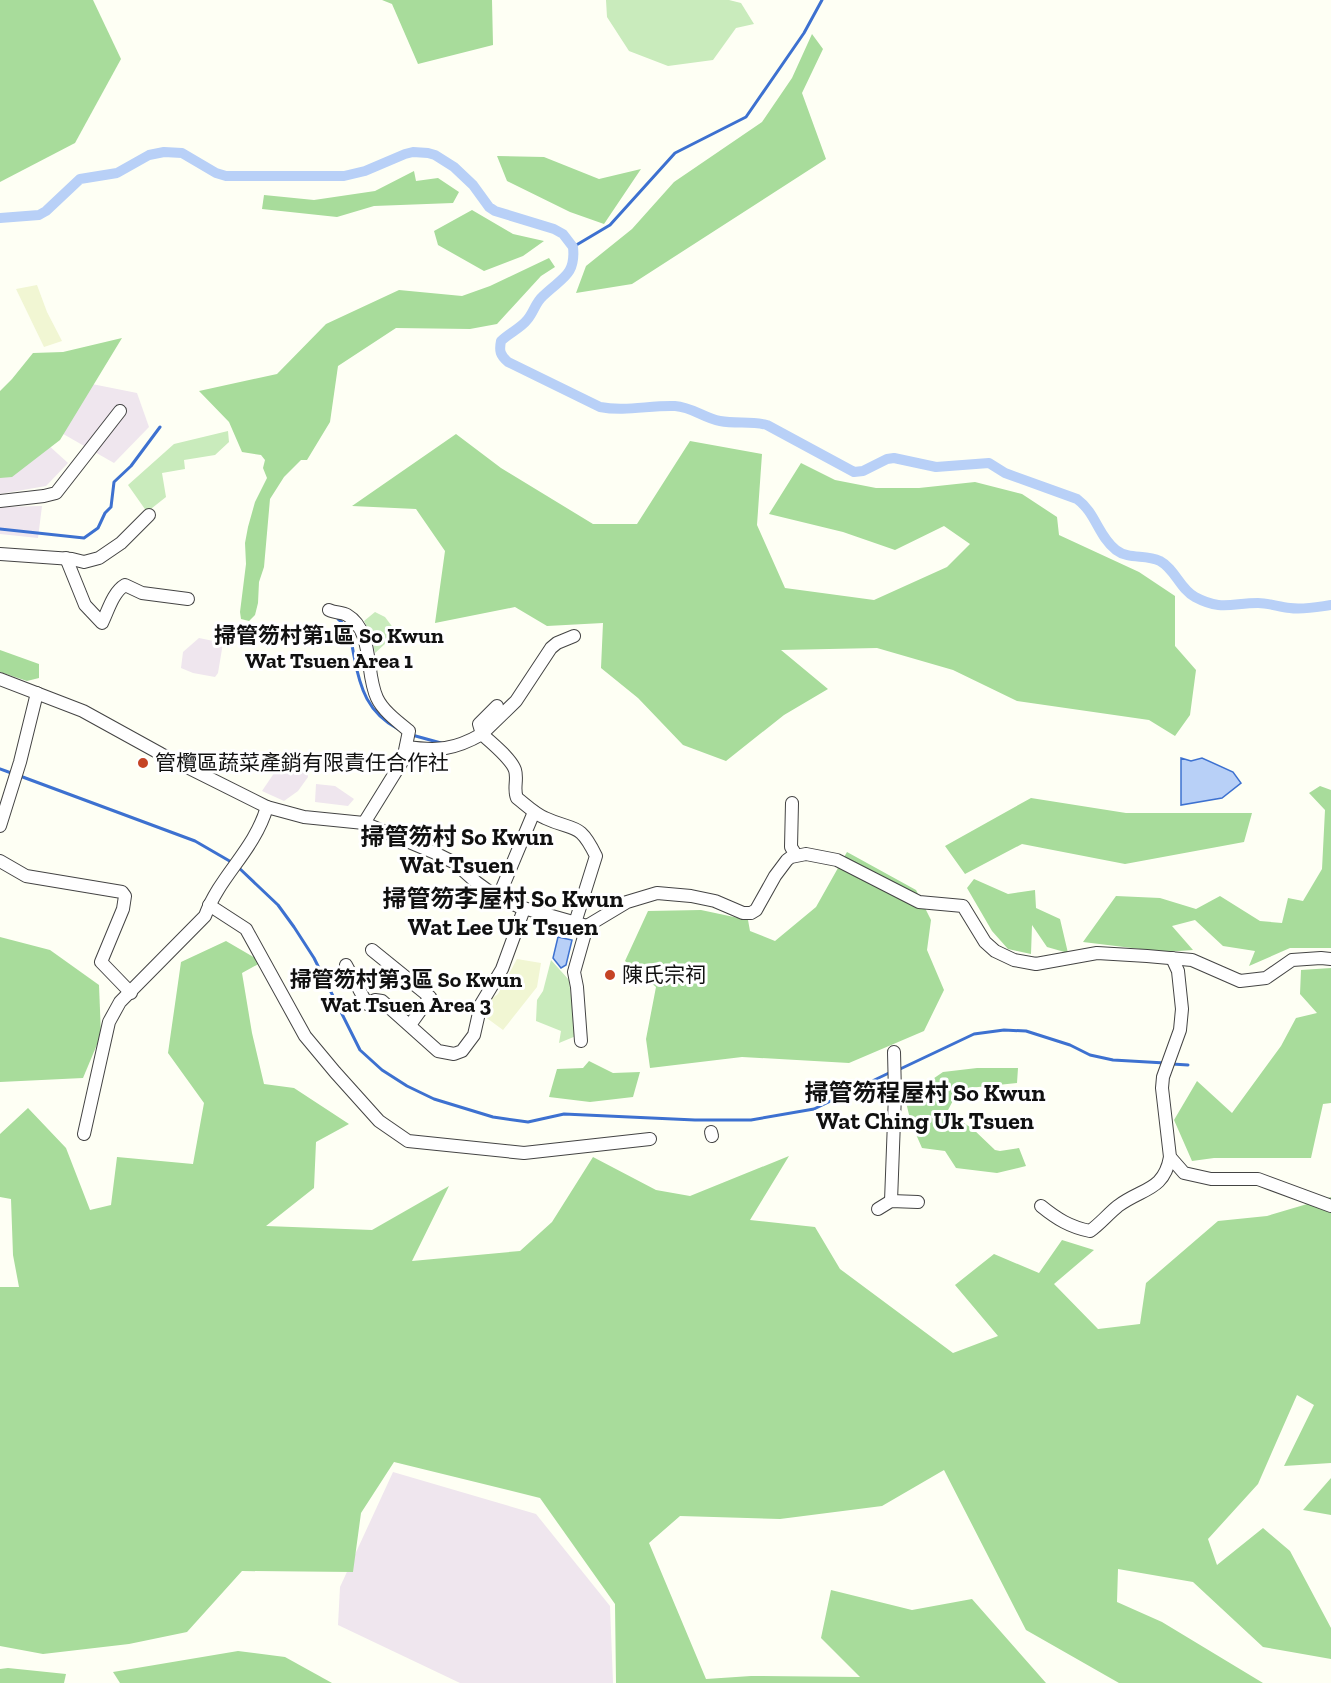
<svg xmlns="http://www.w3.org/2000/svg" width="1331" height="1683" viewBox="0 0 1331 1683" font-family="'Zilla Slab','Noto Sans TC',serif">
<rect width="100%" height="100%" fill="#fefff4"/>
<!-- industrial -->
<g fill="#efe6ee">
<path d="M77 381 137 393 149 427 114 463 51 427Z"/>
<path d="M47 444 68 463 46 486 0 494V473Z"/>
<path d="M42 506 38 538 0 534V507Z"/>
<path d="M199 638 223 643 218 673 215 677 193 673 181 668 183 652Z"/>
<path d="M283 760H298L306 767 308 777 298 791 284 801 262 791Z"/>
<path d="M316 784 335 786 354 799 348 806 315 802Z"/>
<path d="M393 1472 536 1514 610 1606 613 1683H460L338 1625 340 1587Z"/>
</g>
<!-- farmland -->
<g fill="#f1f6d3">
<path d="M37 285 47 312 62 341 44 347 16 289Z"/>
<path d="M517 959 541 963 537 987 503 1030 484 1016 487 1002 498 994Z"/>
</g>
<!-- green -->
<g fill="#c9ebbc">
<path d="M606 0H729L741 3 754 24 736 28 713 60 668 66 629 51 607 17Z"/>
<path d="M228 431 229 442 215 455 184 460 185 469 162 473 166 497 147 512 128 485 174 444Z"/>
<path d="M375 612 385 617 397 633 375 653 371 634 364 621Z"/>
<path d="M551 960 569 980 576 1036 559 1043 561 1031 536 1021 537 1000 543 991Z"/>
</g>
<!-- forest -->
<g fill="#a8dc9b">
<path d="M0 0H93L121 59 75 143 0 182Z"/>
<path d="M382 0H492L493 45 418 64 392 4Z"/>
<path d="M812 34 823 49 802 93 826 159 632 284 576 293 586 266 632 229 674 182 762 122 792 78Z"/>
<path d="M497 156 544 157 599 179 641 169 604 224 570 212 507 181Z"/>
<path d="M414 171 416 181 438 178 459 192 453 203 374 206 337 217 262 209 264 195 314 200 375 191Z"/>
<path d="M472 210 513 234 544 241 523 256 484 271 438 245 434 231Z"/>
<path d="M549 258 555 267 541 276 497 324 470 329 396 328 338 366 330 422 307 460H301L284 477 270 499 264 567 259 582 258 603 255 615 249 621 241 619 240 612 246 564 245 543 248 527 255 502 267 478 263 468 265 460 261 455 242 452 229 422 199 391 277 374 326 324 399 290 462 296 490 286Z"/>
<path d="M122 338 60 440 12 477 0 478V391L12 379 33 353 63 352Z"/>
<path d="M456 434 501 468 593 524H637L690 441 762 454 757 525 785 588 874 600 947 567 970 544 944 526 895 550 843 532 769 514 801 463 835 480 876 488H919L975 482 1022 494 1057 517 1059 535 1139 572 1175 596V646L1196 670 1190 715 1175 736 1149 720 1017 701 953 670 877 648 781 650 828 689 784 715 726 761 683 745 638 698 601 668 603 623 547 626 515 607 435 623 445 551 416 509 352 506Z"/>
<path d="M0 650 39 664V678L27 681 0 672Z"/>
<path d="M1320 786 1331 790V948H1290L1249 966 1255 951 1223 946 1195 920 1172 926 1193 950 1165 952 1083 942 1116 896 1160 898 1196 909 1220 896 1260 921 1282 923 1288 898 1303 901 1322 869 1325 810 1309 793Z"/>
<path d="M1031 798 1126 813H1252L1244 842 1125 864 1022 844 965 874 945 846Z"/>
<path d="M847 852 916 890 931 920 927 950 944 990 924 1031 849 1063 742 1057 650 1068 646 1039 656 987 625 961 648 911 701 910 748 920 750 931 775 941 816 907Z"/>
<path d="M974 879 1008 894 1035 890 1036 908 1060 919 1068 953 1047 947 1032 925 1031 954 1008 949 992 931 967 888Z"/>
<path d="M0 937 50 950 99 985 101 1035 83 1078 0 1082Z"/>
<path d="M226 941 262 962 242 973 252 1033 264 1084 294 1088 349 1124 316 1142 314 1188 266 1226 372 1230 449 1186 412 1261 520 1251 552 1222 593 1157 656 1190 690 1196 789 1156 750 1220 815 1227 840 1269 953 1353 998 1336 955 1285 994 1254 1039 1273 1062 1240 1094 1250 1054 1284 1098 1329 1140 1324 1146 1283 1218 1221 1267 1216 1331 1197V1463L1284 1466 1314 1405 1297 1395 1258 1484 1208 1539 1217 1565 1263 1528 1290 1551 1331 1628V1659L1263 1647 1193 1582 1118 1569 1117 1602 1162 1622 1263 1683H1119L1026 1630 944 1470 882 1506 780 1519 680 1516 649 1543 706 1679 751 1676 860 1677 821 1638 831 1590 912 1610 972 1599 1046 1683H616L615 1604 540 1498 394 1462 361 1513 353 1572 242 1571 187 1632 129 1644 43 1654 0 1646V1287H19L13 1255 11 1199 0 1197V1134L28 1108 66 1148 90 1210 111 1205 117 1157 193 1164 204 1103 168 1053 181 962Z"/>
<path d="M1331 968V1103L1323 1104 1311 1158H1214L1192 1161 1174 1120 1197 1081 1232 1113 1281 1046 1296 1018 1317 1013 1300 994 1301 970Z"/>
<path d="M589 1061 613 1073 640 1072 633 1097 590 1102 549 1097 557 1069 583 1068Z"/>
<path d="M977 1068H1018L1017 1083 959 1089 947 1112 973 1129 995 1150 1000 1151 1019 1148 1026 1166 997 1173 956 1168 945 1151 922 1148 911 1123 905 1098 943 1072Z"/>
<path d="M1331 1478V1515L1303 1510Z"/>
<path d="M238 1651 285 1657 332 1683H120L113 1672Z"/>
<path d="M8 1668 66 1674 64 1683H0V1669Z"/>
</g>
<!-- water -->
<g fill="#b8d0f7" stroke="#3d71d0" stroke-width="1.5">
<path d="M1181 758 1191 761 1202 758 1233 772 1241 783 1222 798 1181 805Z"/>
<path d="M558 937 572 940 566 965 561 968 553 958Z"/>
</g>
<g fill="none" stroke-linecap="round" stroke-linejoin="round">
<!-- stream -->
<g stroke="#3d71d0" stroke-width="3">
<path d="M573 247 610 225 675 153 746 117 804 33 822 0"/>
<path d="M0 529 84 538 98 528 105 513 111 507 114 482 131 466 160 427"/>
<path d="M338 619C351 629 351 641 354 656 360 689 368 713 398 729"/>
<path d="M412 735 441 743"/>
<path d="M0 769 14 774"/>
<path d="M20 776 195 841 233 863"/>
<path d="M238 867 278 905 294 927 314 958 360 1050 382 1070 407 1086 434 1099 493 1117 528 1122 564 1114 695 1120H751L814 1109 891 1072"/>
<path d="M1172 1064 1188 1065"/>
<path d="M898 1070 974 1034 1004 1030 1026 1031 1070 1045 1090 1055 1113 1060 1165 1063"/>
</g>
<!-- canal -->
<path stroke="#b8d0f7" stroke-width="10" d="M0 218 39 215 46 211 80 179 117 173 149 155 164 152 182 153 216 173 226 176H344L365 171 405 154 413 152 428 153 435 155 454 167 473 185 489 207 495 211 554 229 563 234 573 247C576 276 561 278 543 296 535 303 534 312 527 320 521 328 509 333 501 341 499 351 500 355 508 362L600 407C625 412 650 405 675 406 692 407 704 418 720 421 736 424 751 421 767 425L854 472 863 471 887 459 894 458 936 467 989 463 1005 473 1077 499C1096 513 1098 536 1116 550 1129 560 1145 554 1160 561 1175 569 1180 589 1195 597 1221 611 1232 603 1258 603 1269 603 1279 607 1290 608 1303 610 1317 607 1331 605"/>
<defs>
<g id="street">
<path d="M0 501 44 496 56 493 120 411"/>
<path d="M0 554 72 559 84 562 99 558 121 543 149 515"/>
<path d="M66 558 85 605 102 623C108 611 113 592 125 585L142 593 188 599"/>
<path d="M329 610C335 613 342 612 347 615 374 631 365 673 377 698 383 711 398 722 409 731L403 760 364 823"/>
<path d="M0 679 83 711 161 754 267 807 304 817 364 823 433 852 455 863 476 882 498 898 520 907 587 926"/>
<path d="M497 706 479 724 482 734 516 701 551 648 557 643 574 636"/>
<path d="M406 747C438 751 454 750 482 734 491 743 511 758 515 770 518 779 513 789 517 798 526 805 535 814 545 818 575 832 579 821 596 856L575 923"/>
<path d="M792 803 791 847 796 855"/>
<path d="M0 826 20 762 37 693"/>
<path d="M0 861 26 876 122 892 125 896 123 909 101 962 131 993"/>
<path d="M498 898 534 812"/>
<path d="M209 905 246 929 305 1036 335 1072 379 1121 408 1141 524 1153 650 1139"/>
<path d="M372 950 430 997 410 1025"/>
<path d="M1172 958 1178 971 1182 1009 1180 1030 1163 1077 1162 1088 1170 1157 1184 1173 1211 1179H1258L1331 1206"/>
<path d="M346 965 367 1004 375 1000 382 1001 438 1051 454 1054 462 1051 474 1035 481 1004 502 969 524 909"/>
<path d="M581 1041 577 987 574 972 587 926 627 902 657 893 691 896 715 901 743 913H751L756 910 775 876 787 860 791 857 806 854 837 860 919 902 963 906 985 942 995 951 1014 960 1036 964 1097 953 1147 956 1192 960 1240 981 1266 978 1292 960 1321 958 1331 959"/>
<path d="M711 1132 712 1136"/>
<path d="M84 1134 109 1022 120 1002 205 916C220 875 254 851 267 807"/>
<path d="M891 1201 895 1094 894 1052"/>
<path d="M1041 1206C1057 1219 1070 1227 1090 1231 1100 1224 1108 1214 1118 1206 1142 1188 1164 1191 1170 1157"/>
<path d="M878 1209 891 1201 918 1202"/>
</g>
</defs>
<!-- street casing -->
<use href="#street" stroke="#444" stroke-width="14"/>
<!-- street -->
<use href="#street" stroke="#fff" stroke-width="12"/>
</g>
<!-- markers -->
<g fill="#c54425" stroke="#fff" stroke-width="2">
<circle cx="143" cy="763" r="6"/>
<circle cx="610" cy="975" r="6"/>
</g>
<g text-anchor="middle" stroke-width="6" stroke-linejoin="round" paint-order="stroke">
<!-- poi labels -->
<g font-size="21" fill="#111" stroke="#fff" text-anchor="start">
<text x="155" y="770">管欖區蔬菜產銷有限責任合作社</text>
<text x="622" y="982">陳氏宗祠</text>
</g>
<!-- neighbourhood labels -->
<g font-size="22" font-weight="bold" fill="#111" stroke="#fff">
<text x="329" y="643">掃管笏村第1區 So Kwun<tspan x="329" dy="25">Wat Tsuen Area 1</tspan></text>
<text x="406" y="987">掃管笏村第3區 So Kwun<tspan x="406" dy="25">Wat Tsuen Area 3</tspan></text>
</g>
<!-- quarter labels -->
<g font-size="24" font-weight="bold" fill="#111" stroke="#fff">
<text x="457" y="845">掃管笏村 So Kwun<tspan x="457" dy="28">Wat Tsuen</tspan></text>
<text x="503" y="907">掃管笏李屋村 So Kwun<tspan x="503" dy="28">Wat Lee Uk Tsuen</tspan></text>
<text x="925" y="1101">掃管笏程屋村 So Kwun<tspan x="925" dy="28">Wat Ching Uk Tsuen</tspan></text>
</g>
</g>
</svg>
